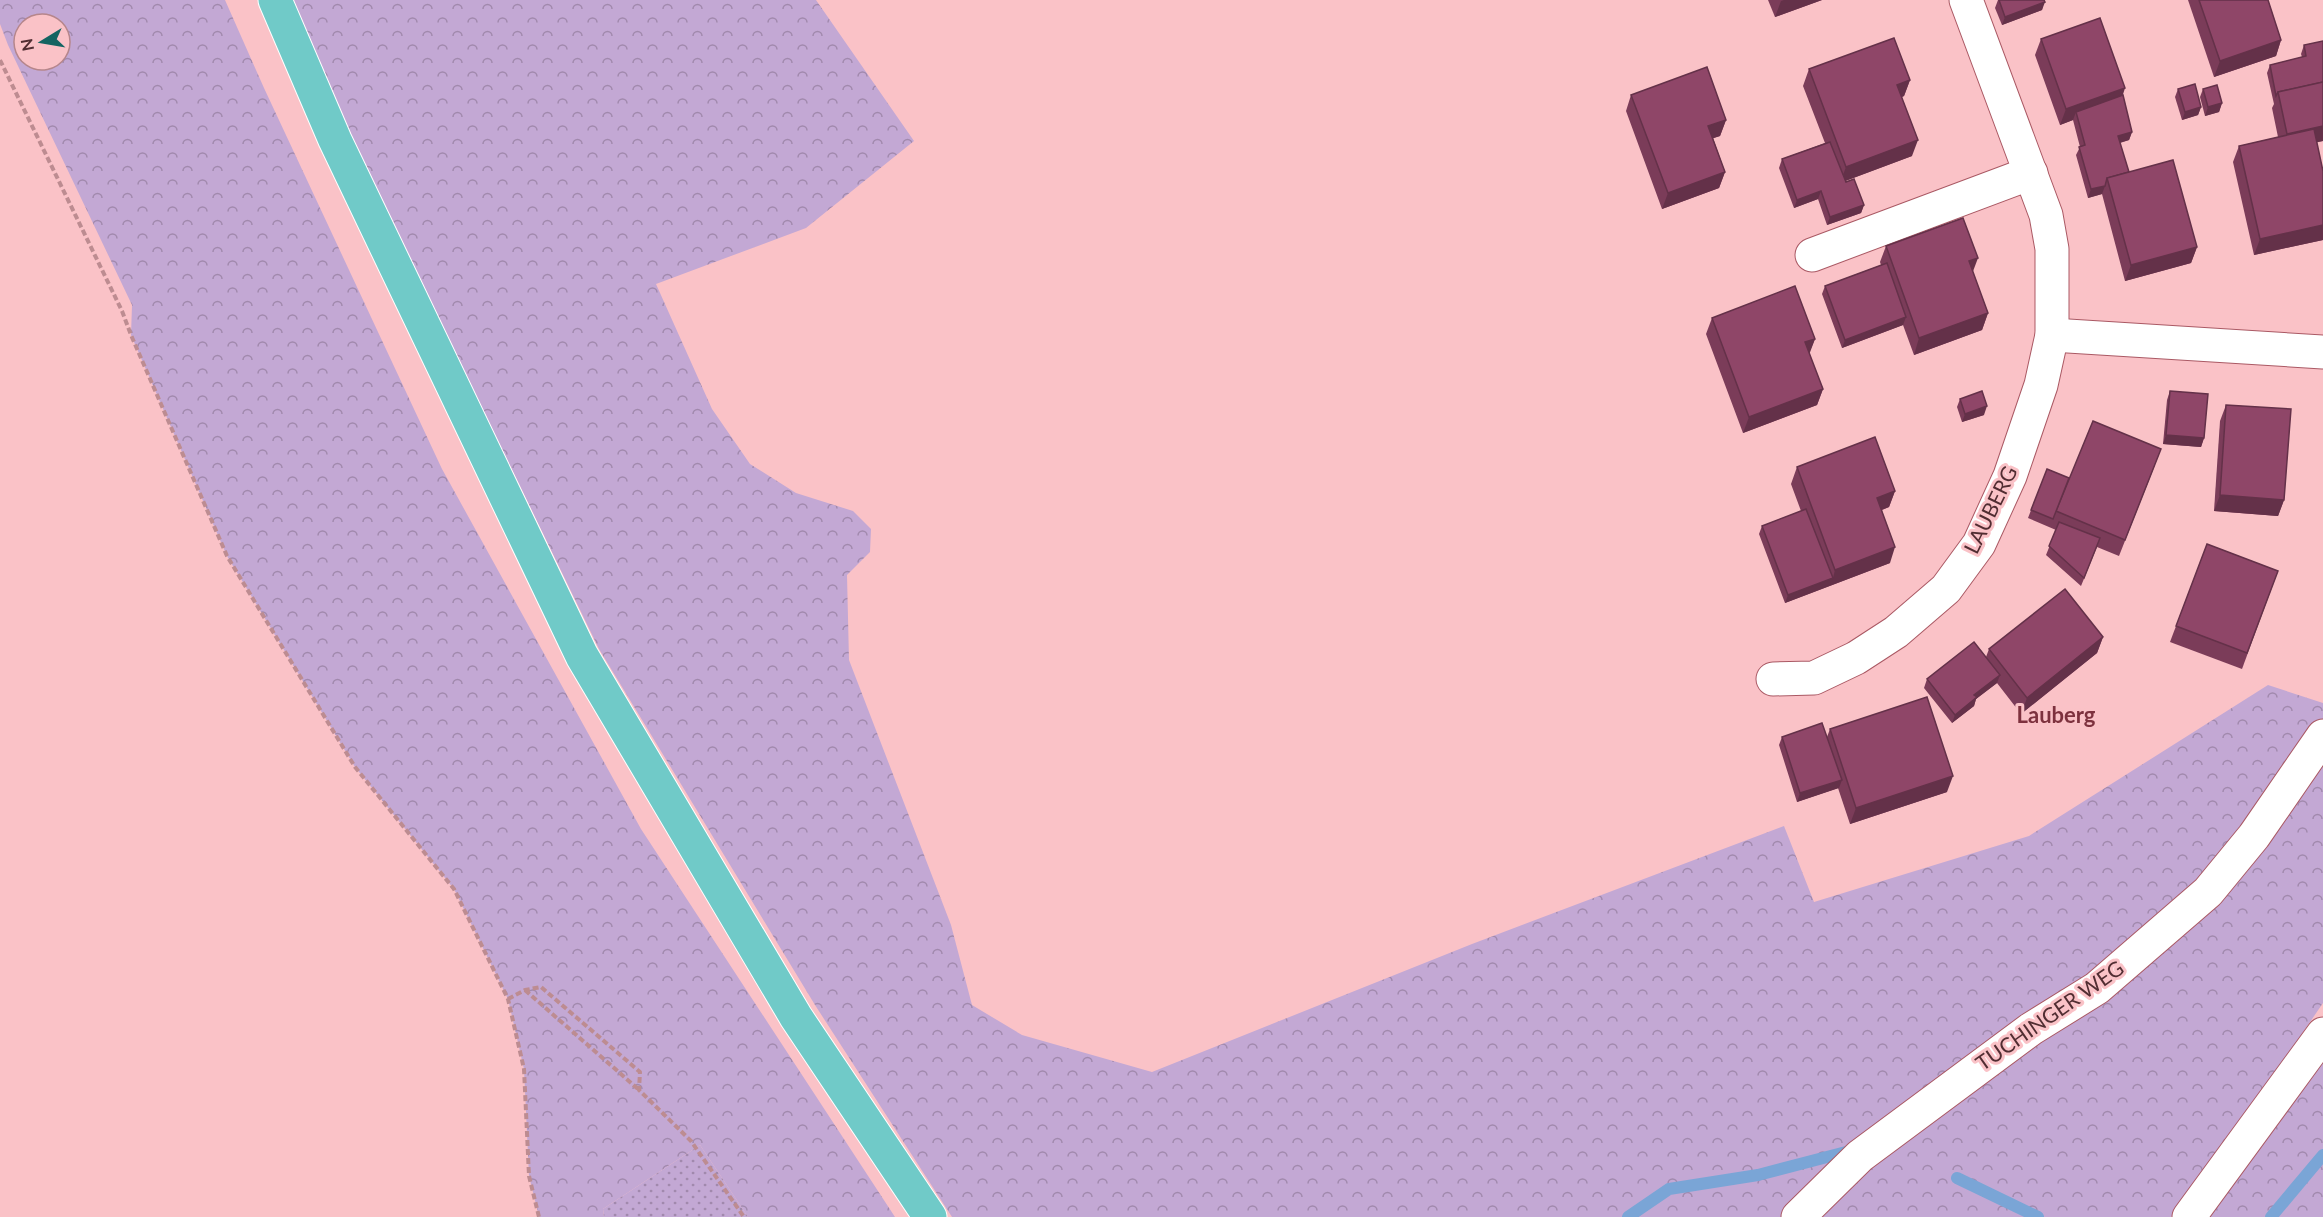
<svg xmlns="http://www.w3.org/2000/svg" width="2323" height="1217" viewBox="0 0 2323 1217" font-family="Lato,sans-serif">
<defs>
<pattern id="forest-crowns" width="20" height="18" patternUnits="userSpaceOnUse" patternTransform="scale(1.5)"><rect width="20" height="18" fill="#c3a8d4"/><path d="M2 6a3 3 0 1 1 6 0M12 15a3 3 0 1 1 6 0" fill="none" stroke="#a189ad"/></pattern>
<pattern id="park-dots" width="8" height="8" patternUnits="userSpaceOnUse" patternTransform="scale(1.5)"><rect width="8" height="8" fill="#c3a8d4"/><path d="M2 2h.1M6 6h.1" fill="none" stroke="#a189ad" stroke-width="1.8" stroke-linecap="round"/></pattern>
</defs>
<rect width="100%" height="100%" fill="#fac2c7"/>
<!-- forest -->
<g fill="url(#forest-crowns)" fill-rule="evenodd">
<path d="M0 0H225L264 88 442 469 641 829 895 1217H748L700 1145 603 1209 604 1217H539L529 1176 524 1069 508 999 454 889 355 767 227 556 131 335 132 305 8 45 0 24ZM24 24H60V60H24Z"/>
<path d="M292 0H816L914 141 806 228 656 284 712 409 750 464 796 493 853 511 871 529 870 552 847 575 849 660 951 925 972 1005 1022 1035 1152 1072 1472 944 1784 826 1814 902 2029 836 2268 685 2323 703V1003L2226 1145 2171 1217H952L815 1005 599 649 349 134Z"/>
<path d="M2323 1052V1217H2209Z"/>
</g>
<!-- park -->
<path fill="url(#park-dots)" d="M700 1145 748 1217H604L603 1209Z"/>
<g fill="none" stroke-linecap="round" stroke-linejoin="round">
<!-- stream -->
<g stroke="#7aa5d6" stroke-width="12">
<path d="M1957 1178 2038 1217"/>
<path d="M1628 1217 1669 1189 1758 1175 1850 1151"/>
<path d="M2271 1217 2323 1155"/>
</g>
<defs>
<g id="minor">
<path d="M1812 255 2031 173"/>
<path d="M2052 335 2323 352"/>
<path d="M1773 679 1814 678 1856 658 1896 632 1946 589 1979 544 2010 476 2041 385 2052 335V249L2046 215 1966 0"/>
<path d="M1798 1217 1860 1156 2031 1029 2097 988 2208 892 2254 836 2323 736"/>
<path d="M2189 1217 2323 1034"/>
</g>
<path id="major" d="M275 0 335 140 582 656 796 1017 930 1217"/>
</defs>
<!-- minor casing -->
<use href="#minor" stroke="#aa5964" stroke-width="35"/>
<!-- major casing -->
<use href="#major" stroke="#fff" stroke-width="35"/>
<!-- path -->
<g stroke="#bd8c91" stroke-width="4" stroke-dasharray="6 3" stroke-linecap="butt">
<path d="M0 60 122 311 131 335 227 556 355 767 454 889 508 999 524 1069 529 1176 539 1217"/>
<path d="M525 990 638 1089"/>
<path d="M508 999 525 990 541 987 640 1072 639 1090 691 1141 744 1217"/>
</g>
<!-- minor -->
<use href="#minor" stroke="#fff" stroke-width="33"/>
<!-- major -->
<use href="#major" stroke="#70cac8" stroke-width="33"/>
</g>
<!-- wall -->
<g fill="#7b3c59">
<path d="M1768 0H1822L1775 17Z"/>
<path d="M1998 0H2044L2042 10 2002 25 1995 8Z"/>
<path d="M2188 0H2268L2281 40 2276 56 2214 77Z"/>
<path d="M2041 39 2123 95 2132 132 2129 140 2120 143 2129 172 2197 247 2191 263 2125 281 2102 194 2088 198 2076 155 2080 147 2073 120 2060 125 2035 55Z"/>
<path d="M2323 41V141L2316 142 2323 171V240L2254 255 2233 162 2239 146 2278 137 2272 108 2274 104 2267 73 2270 65 2302 57 2301 54 2304 45Z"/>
<path d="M1809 69 1910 80 1904 96 1902 97 1912 156 1845 181 1864 205 1861 213 1827 225 1818 199 1794 208 1779 168 1782 159 1825 143 1803 86Z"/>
<path d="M2178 89 2201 107 2198 115 2182 120 2175 97Z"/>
<path d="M2203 89 2222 103 2219 112 2205 116 2200 97Z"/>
<path d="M1631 95 1726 120 1720 136 1713 138 1725 172 1719 188 1662 209 1626 111Z"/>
<path d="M1886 246 1973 272 1988 313 1982 330 1914 355 1903 325 1842 348 1822 294 1825 286 1881 265 1880 262Z"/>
<path d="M1712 318 1815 339 1809 353 1823 389 1817 405 1743 433 1706 334Z"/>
<path d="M2170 391 2204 438 2201 447 2163 444 2167 400Z"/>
<path d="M1960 399 1984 415 1962 422 1957 407Z"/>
<path d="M2226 405 2284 500 2278 516 2214 511 2220 421Z"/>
<path d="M2155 465 2119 556 2097 547 2081 586 2046 555 2056 530 2028 518 2047 469 2069 478Z"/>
<path d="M1797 467 1895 491 1889 507 1882 510 1890 563 1785 603 1759 534 1762 526 1801 511 1791 484Z"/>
<path d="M2207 544 2278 571 2242 669 2170 642Z"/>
<path d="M2103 637 2097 653 2021 714 1997 683 1976 699 1974 706 1952 723 1924 688 1927 679 1986 657 1989 649Z"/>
<path d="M1830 729 1947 792 1850 824 1838 788 1797 802 1779 745 1782 737H1827Z"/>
</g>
<!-- shaded-wall -->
<g fill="#643149">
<path d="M1784 0H1822L1775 17 1781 1Z"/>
<path d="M2045 2 2042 10 2002 25 2005 17Z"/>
<path d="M2281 40 2276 56 2214 77 2220 61Z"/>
<path d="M1910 80 1904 96 1891 101 1897 85Z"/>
<path d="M2125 88 2120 104 2076 112 2073 120 2060 125 2066 109Z"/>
<path d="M2222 103 2219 112 2205 116 2208 107Z"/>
<path d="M2201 107 2198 115 2182 120 2185 112Z"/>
<path d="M1726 120 1720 136 1702 142 1708 126Z"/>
<path d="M2323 126V141L2281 150 2287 134Z"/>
<path d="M2132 132 2129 140 2115 144 2118 136Z"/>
<path d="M1918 140 1912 156 1840 183 1846 167Z"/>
<path d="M1725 172 1719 188 1662 209 1668 193Z"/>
<path d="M2105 186 2102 194 2088 198 2091 189Z"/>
<path d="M1821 191 1818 199 1794 208 1797 200Z"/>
<path d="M1864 205 1861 213 1827 225 1830 217Z"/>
<path d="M2323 225V240L2254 255 2260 239Z"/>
<path d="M2197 247 2191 263 2125 281 2131 265Z"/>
<path d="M1978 258 1972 274 1969 261Z"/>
<path d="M1988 313 1982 330 1914 355 1919 338Z"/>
<path d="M1906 317 1903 325 1842 348 1845 340Z"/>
<path d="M1815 339 1809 355 1805 342Z"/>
<path d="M1823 389 1817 405 1743 433 1749 417Z"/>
<path d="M1987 406 1984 415 1962 422 1965 414Z"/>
<path d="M2166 435 2204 438 2201 447 2163 444Z"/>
<path d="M1895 491 1889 507 1871 514 1877 498Z"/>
<path d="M2220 495 2284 500 2278 516 2214 511Z"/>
<path d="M1895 547 1890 563 1785 603 1788 595 1833 578 1835 570Z"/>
<path d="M2103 637 2097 653 2021 714 2027 698Z"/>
<path d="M2000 675 1997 683 1976 699 1974 706 1952 723 1955 715 1974 695Z"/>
<path d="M1953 776 1947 792 1850 824 1856 808Z"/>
<path d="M1842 780 1839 788 1797 802 1800 793Z"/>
</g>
<!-- building -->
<g fill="#8f4668" stroke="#643149" stroke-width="1.5">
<path d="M1999 0H2044L2045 2 2005 17Z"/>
<path d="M2199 0H2268L2281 40 2220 61Z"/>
<path d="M2100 18 2125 88 2066 109 2041 39Z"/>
<path d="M1894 38 1910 80 1897 85 1918 140 1846 167 1809 69Z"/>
<path d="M2323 41V82L2278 92 2276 96 2270 65 2306 56 2304 45Z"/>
<path d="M1707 67 1726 120 1708 126 1725 172 1668 193 1631 95Z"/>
<path d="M2323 82V126L2287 134 2278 92Z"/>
<path d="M2195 84 2201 107 2185 112 2178 89Z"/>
<path d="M2217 85 2222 103 2208 107 2203 89Z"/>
<path d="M2123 95 2132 132 2118 136 2129 172 2107 178 2105 186 2091 189 2079 147 2085 145 2076 112Z"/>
<path d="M2314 129 2323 171V225L2260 239 2239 146Z"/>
<path d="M1830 142 1846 182 1854 179 1864 205 1830 217 1821 191 1797 200 1782 159Z"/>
<path d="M2173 160 2197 247 2131 265 2107 178Z"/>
<path d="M1963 218 1978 258 1969 261 1988 313 1919 338 1886 246Z"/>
<path d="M1887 263 1906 317 1845 340 1825 286Z"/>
<path d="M1795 286 1815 339 1805 342 1823 389 1749 417 1712 318Z"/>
<path d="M1982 391 1987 406 1965 414 1960 399Z"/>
<path d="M2170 391 2208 394 2204 438 2166 435Z"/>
<path d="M2226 405 2291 409 2284 500 2220 495Z"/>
<path d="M2093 421 2161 449 2125 540 2056 511Z"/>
<path d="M1875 437 1895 491 1877 498 1895 547 1835 570 1797 467Z"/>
<path d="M2047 469 2069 478 2053 519 2031 510Z"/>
<path d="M1806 509 1833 578 1788 595 1762 526Z"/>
<path d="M2059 522 2100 538 2084 578 2049 546Z"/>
<path d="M2207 544 2278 571 2247 653 2176 626Z"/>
<path d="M2065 589 2103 637 2027 698 1989 649Z"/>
<path d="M1974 642 2000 675 1974 695 1977 697 1955 715 1927 679Z"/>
<path d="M1927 697 1953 776 1856 808 1830 729Z"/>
<path d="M1822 723 1842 780 1800 793 1782 737Z"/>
</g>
<g text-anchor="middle" stroke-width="6" stroke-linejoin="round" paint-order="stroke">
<!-- street labels -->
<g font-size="21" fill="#512d32" stroke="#fac2c7">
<text transform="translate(1991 510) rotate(-64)" y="7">LAUBERG</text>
<text transform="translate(2050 1016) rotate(-35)" y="7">TUCHINGER WEG</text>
</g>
<!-- neighbourhood labels -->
<g font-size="22" font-weight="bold" fill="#7d313e" stroke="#fac2c7">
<text x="2056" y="723">Lauberg</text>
</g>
</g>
<!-- north arrow -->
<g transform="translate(42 42) rotate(259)"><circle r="28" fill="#fac2c7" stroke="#b6868b" stroke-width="1.5"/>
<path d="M0-4.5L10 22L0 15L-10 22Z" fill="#146462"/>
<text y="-9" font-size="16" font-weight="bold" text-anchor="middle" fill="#512d32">N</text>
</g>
</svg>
